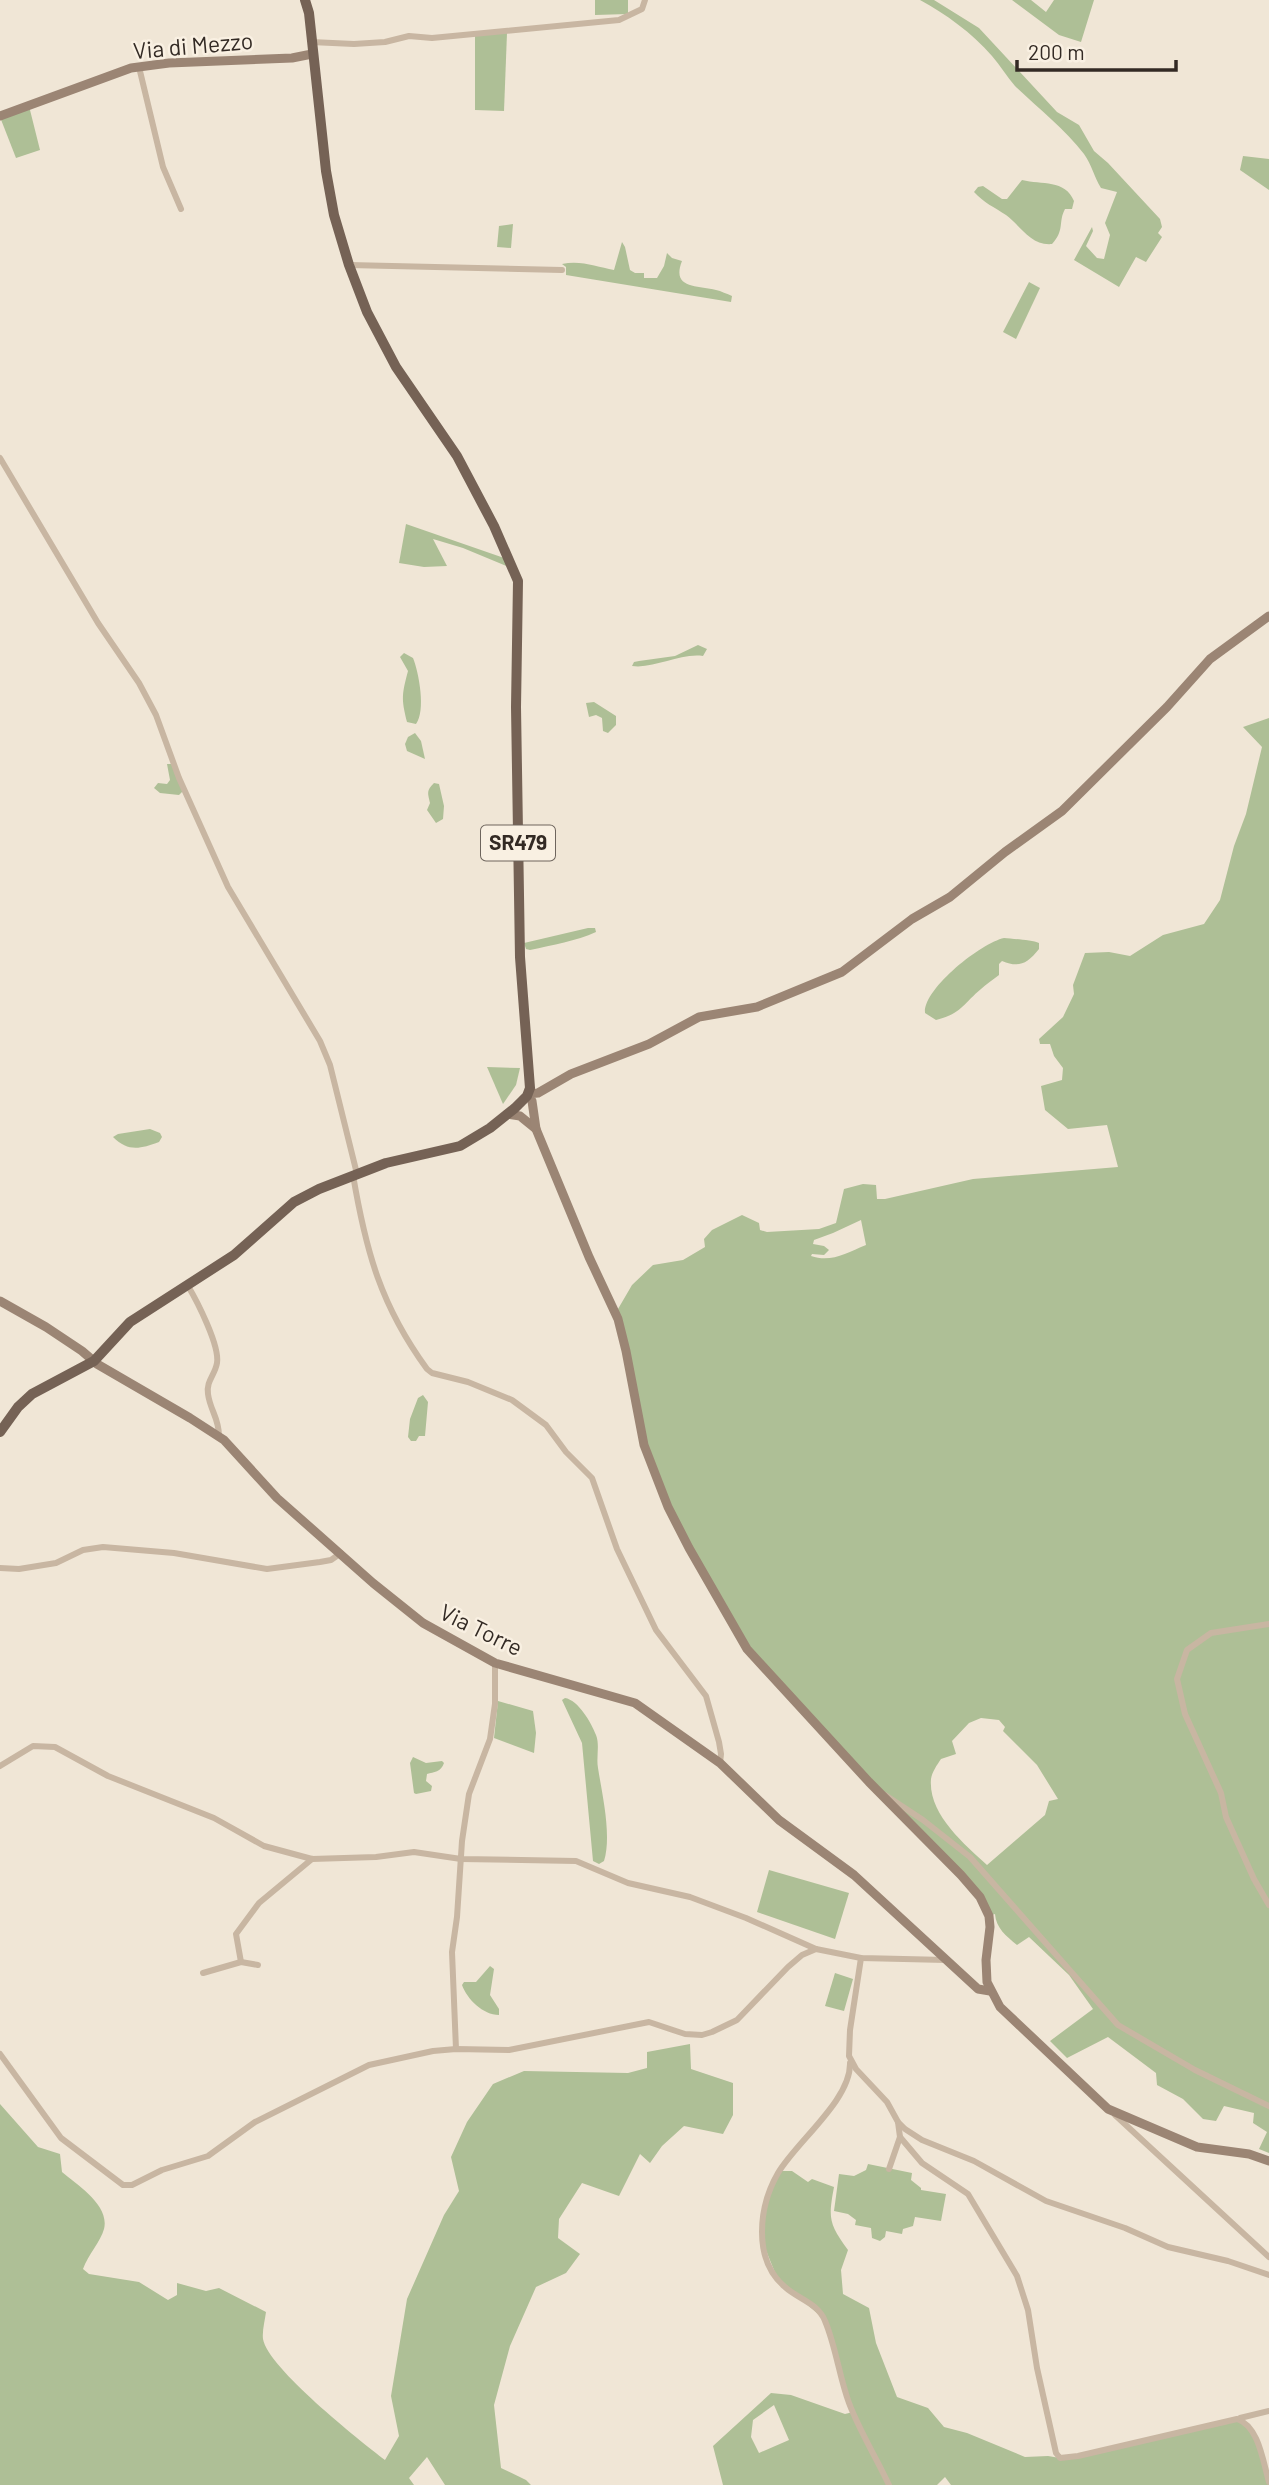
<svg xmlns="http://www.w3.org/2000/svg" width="1269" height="2485" viewBox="0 0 1269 2485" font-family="Barlow,sans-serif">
<rect width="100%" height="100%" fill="#f0e6d6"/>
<!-- green -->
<g fill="#aebf96" fill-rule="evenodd">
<path d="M595 0H628V14L595 15Z"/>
<path d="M920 0H934L979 28 1057 112 1079 125 1094 151 1108 163 1160 219 1162 227 1158 233 1162 237 1146 262 1136 257 1119 287 1074 260 1092 227 1093 231 1086 246 1097 258 1104 259 1110 235 1105 223 1117 192 1101 188C1094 177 1092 165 1084 154 1065 129 1038 108 1015 86 1007 77 1000 65 992 56 972 33 946 14 920 0Z"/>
<path d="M1012 0H1031L1046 12 1054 0H1094L1081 42 1059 35Z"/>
<path d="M507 33 504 111 475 110V36Z"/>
<path d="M29 106 40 150 16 158 0 117Z"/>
<path d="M1243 156 1269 159V190L1240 170Z"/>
<path d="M1022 180C1042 185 1065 179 1074 201L1072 209H1065C1058 222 1065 230 1052 244 1031 246 1021 226 1006 215 994 207 984 203 974 192L978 187 983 186 1002 199H1007Z"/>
<path d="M513 224 511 248 497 247 499 226Z"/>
<path d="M622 242 625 247 630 270 635 273H644V278H657L664 266 667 253 672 258 682 261C671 289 697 285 716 290 721 291 727 294 732 296L731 302 566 275V267L562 264C581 260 597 267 614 270Z"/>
<path d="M1029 282 1040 288 1016 339 1003 332Z"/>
<path d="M406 524 507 559 511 568 463 548 433 539 447 566 424 567 399 563Z"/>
<path d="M698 645 707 649 703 656C679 653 655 669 632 666L634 662 639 661 675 656Z"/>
<path d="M404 653 413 658C419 673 426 711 416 724L407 722C401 698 402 694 408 671L400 657Z"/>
<path d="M594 702 616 716V725L608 733 603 731 602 718 596 715 589 717 586 703Z"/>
<path d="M1269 718V2153L1259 2149 1267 2132 1253 2123 1254 2113 1224 2106 1216 2121 1203 2119 1183 2099 1157 2085 1156 2073 1108 2037 1067 2058 1050 2041 1093 2009 1069 1975 1029 1937 1017 1945C1006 1936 996 1928 995 1914L989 1916 980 1897 758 1662 689 1548 644 1445 618 1309 632 1285 653 1265 683 1260 705 1247 704 1239 712 1230 742 1215 759 1223 760 1230 767 1232 819 1229 836 1223 844 1189 863 1184 876 1185 877 1199H885L973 1179 1118 1167 1107 1125 1068 1129 1045 1110 1041 1086 1062 1080 1063 1068 1054 1056 1050 1044H1040L1039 1039 1063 1017 1074 994 1073 985 1085 953 1109 952 1130 956 1163 935 1204 924 1220 900 1234 846 1246 814 1262 747 1243 727ZM861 1220 866 1245C846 1253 831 1263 811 1256L812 1254 824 1255 829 1250 824 1246 813 1244 814 1240 833 1233ZM981 1718 999 1720 1005 1727 1003 1731 1037 1765 1058 1799 1049 1801 1045 1815 987 1865C964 1844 928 1814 931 1779 932 1772 937 1765 941 1759L956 1754 952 1741 969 1723Z"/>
<path d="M415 733 421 741 425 759 407 751 405 744 408 737Z"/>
<path d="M167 764H172L183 791 179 795 160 793 154 788 158 783 167 784 170 780Z"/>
<path d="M434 783 439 784 444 806 443 819 436 823 427 810 430 803C428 793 426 791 434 783Z"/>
<path d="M588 928H595L596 932C576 941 553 945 530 950L526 949 524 943Z"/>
<path d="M1004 938C1013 939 1032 940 1039 943V949C1027 964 1019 968 1002 961L999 964V975C993 980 986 984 981 989 963 1004 961 1014 936 1020L925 1013C923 989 981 943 1004 938Z"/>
<path d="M487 1067 520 1068 516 1085 503 1104Z"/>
<path d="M150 1129 160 1133 162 1137 159 1142C140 1149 128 1152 113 1137L118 1134Z"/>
<path d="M423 1395 428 1402 425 1436H419L416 1441H411L408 1437 410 1419 418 1398Z"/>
<path d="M565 1698C578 1700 591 1722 596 1735 600 1745 596 1757 598 1768 602 1794 612 1835 604 1861L599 1864 593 1861 582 1743 562 1700Z"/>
<path d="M498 1701 533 1711 536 1733 534 1753 494 1738Z"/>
<path d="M413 1757 426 1763 442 1761 444 1763C441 1772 434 1772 427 1774L426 1781 432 1786 431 1791 416 1794 414 1793 410 1763Z"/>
<path d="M769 1870 849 1893 835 1939 757 1912Z"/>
<path d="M490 1966 494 1969 490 1995 499 2009V2015C483 2015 467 1999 462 1985L464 1982H476Z"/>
<path d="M835 1973 853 1979 844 2011 825 2006Z"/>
<path d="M690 2044 691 2069 733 2083V2115L723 2134 684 2126 662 2146 650 2163 640 2154 619 2196 582 2183 559 2219 558 2238 580 2254 566 2273 536 2287 510 2346 494 2405 501 2468 526 2480 531 2485H445L427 2457 409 2478 414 2485H0V2104L38 2147 60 2154 62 2172C77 2185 110 2205 104 2229 101 2241 88 2255 83 2269L89 2274 139 2282 168 2300 177 2295V2283L206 2291 219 2288 266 2312C265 2320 262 2331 263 2339 268 2368 359 2440 385 2460L399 2436 391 2396 407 2299 444 2215 459 2191 451 2157 467 2122 493 2084 524 2071 628 2073 647 2068V2052Z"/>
<path d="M868 2164 912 2173 911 2180 921 2188V2190L946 2194 941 2221 915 2217 913 2226 903 2229 902 2234 886 2231 885 2237 880 2241 872 2238 871 2228 855 2225 856 2220 848 2214 834 2211 839 2174 854 2176 866 2170Z"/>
<path d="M779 2171H792L808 2182 812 2179 834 2187C828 2219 829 2224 848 2250L841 2270 843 2294 869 2308 876 2343 897 2397 928 2408 944 2427 967 2433 1025 2457 1048 2456 1060 2458 1237 2419 1252 2430 1269 2485H951L945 2477 937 2485H723L713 2446 771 2393 791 2395 845 2414 853 2412 824 2319 778 2280 761 2238 766 2206ZM774 2405 789 2440 759 2453 751 2437 753 2420Z"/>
</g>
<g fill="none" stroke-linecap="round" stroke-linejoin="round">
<!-- street -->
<g stroke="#c8b6a2" stroke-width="6">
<path d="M311 42 354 44 385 42 409 36 432 38 619 20 642 9 645 0"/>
<path d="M139 67 163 167 181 209"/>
<path d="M349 265 562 270"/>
<path d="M0 458 98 623 139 683 156 715 179 778 228 887 320 1041 330 1065 357 1174"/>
<path d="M353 1175C366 1252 381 1306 427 1369L432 1373 468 1382 512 1400 546 1425 566 1452 592 1478 617 1549 656 1630 706 1696 719 1742 721 1754 720 1763"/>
<path d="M188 1286C197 1301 220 1346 217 1363 215 1375 206 1381 208 1394 210 1410 219 1418 219 1436"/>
<path d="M0 1568 19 1569 56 1563 83 1550 103 1547 174 1553 267 1569 320 1562 331 1560 341 1553"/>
<path d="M1269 1624 1211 1633 1187 1650 1177 1679 1185 1714 1221 1793 1226 1817 1254 1879 1269 1905"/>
<path d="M0 1766 33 1746 55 1747 108 1776 214 1818 264 1846 312 1859 376 1857 414 1852 461 1859 576 1861 628 1883 690 1897 746 1918 816 1949"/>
<path d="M885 1795 923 1820 970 1857 1118 2025 1195 2070 1269 2106"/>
<path d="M861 1958 850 2030 849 2056 856 2069 887 2102 898 2122 905 2129 922 2140 974 2161 1046 2201 1125 2228 1168 2247 1228 2261 1269 2275"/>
<path d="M241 1962 236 1934 239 1930 259 1903 312 1859"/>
<path d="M203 1973 241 1962 258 1965"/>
<path d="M456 2049 452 1952 457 1917 462 1841 469 1794 490 1739 495 1704V1663"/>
<path d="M0 2054 61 2138 123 2185H132L162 2170 208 2156 255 2122 369 2065 433 2051 456 2049 509 2050 649 2022 685 2034 702 2035 712 2032 737 2020 788 1967 802 1955 816 1949 861 1958 946 1960"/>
<path d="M850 2063C851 2100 797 2141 778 2173 759 2206 752 2259 785 2287 798 2299 818 2303 825 2321 836 2347 839 2376 849 2403 860 2432 876 2457 889 2485"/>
<path d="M1115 2115 1269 2257"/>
<path d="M898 2122 900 2137 922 2163 968 2194 1017 2276 1028 2310 1037 2368 1056 2453 1060 2458 1078 2456 1237 2419C1259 2426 1263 2462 1269 2482"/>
<path d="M889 2169 900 2137"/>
<path d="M1240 2418 1269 2411"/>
</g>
<!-- secondary -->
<g stroke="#9b8574" stroke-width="9">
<path d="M0 116 131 68 169 63 292 58 312 54"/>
<path d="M507 1114 520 1116 536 1129 589 1257 618 1319 626 1351 644 1445 668 1507 689 1548 747 1649 869 1782 961 1875 980 1897 989 1916 990 1927 986 1960 987 1982 1000 2007 1108 2109 1197 2147 1249 2154 1269 2161"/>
<path d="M536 1129 532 1101 528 1094 538 1093 571 1074 649 1044 699 1017 757 1007 842 972 912 919 950 897 1005 852 1062 811 1167 707 1210 659 1269 616"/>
<path d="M0 1301 46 1327 82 1351 97 1364 190 1418 224 1440 277 1498 373 1583 423 1623 495 1663 635 1703 720 1763 779 1820 854 1875 978 1989 990 1991"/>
</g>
<!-- primary -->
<path stroke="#756255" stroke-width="10" d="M0 1432 18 1407 32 1394 94 1361 130 1322 234 1255 294 1202 319 1189 386 1163 460 1146 490 1128 515 1108 527 1096 530 1088 520 957 516 707 518 581 494 526 457 456 396 367 367 312 349 265 334 215 326 171 309 13 305 0"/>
</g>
<g text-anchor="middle" stroke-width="5" stroke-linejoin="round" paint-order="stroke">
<!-- shield labels -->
<rect fill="#f9f0e2" stroke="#6e655d" stroke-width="2" x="481" y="825.5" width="74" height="35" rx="5"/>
<g font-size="21" font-weight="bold" fill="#332a24">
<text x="518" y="850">SR479</text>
</g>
<!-- street labels -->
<g font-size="23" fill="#332a24" stroke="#f9f0e2">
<text transform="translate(193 46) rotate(-5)" y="8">Via di Mezzo</text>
<text transform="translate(481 1630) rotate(26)" y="8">Via Torre</text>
</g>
</g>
<!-- scale -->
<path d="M1017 60v10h159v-10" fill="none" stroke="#332a24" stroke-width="3.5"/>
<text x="1028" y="60" font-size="21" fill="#332a24" stroke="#f9f0e2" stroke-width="5" paint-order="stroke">200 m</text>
</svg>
